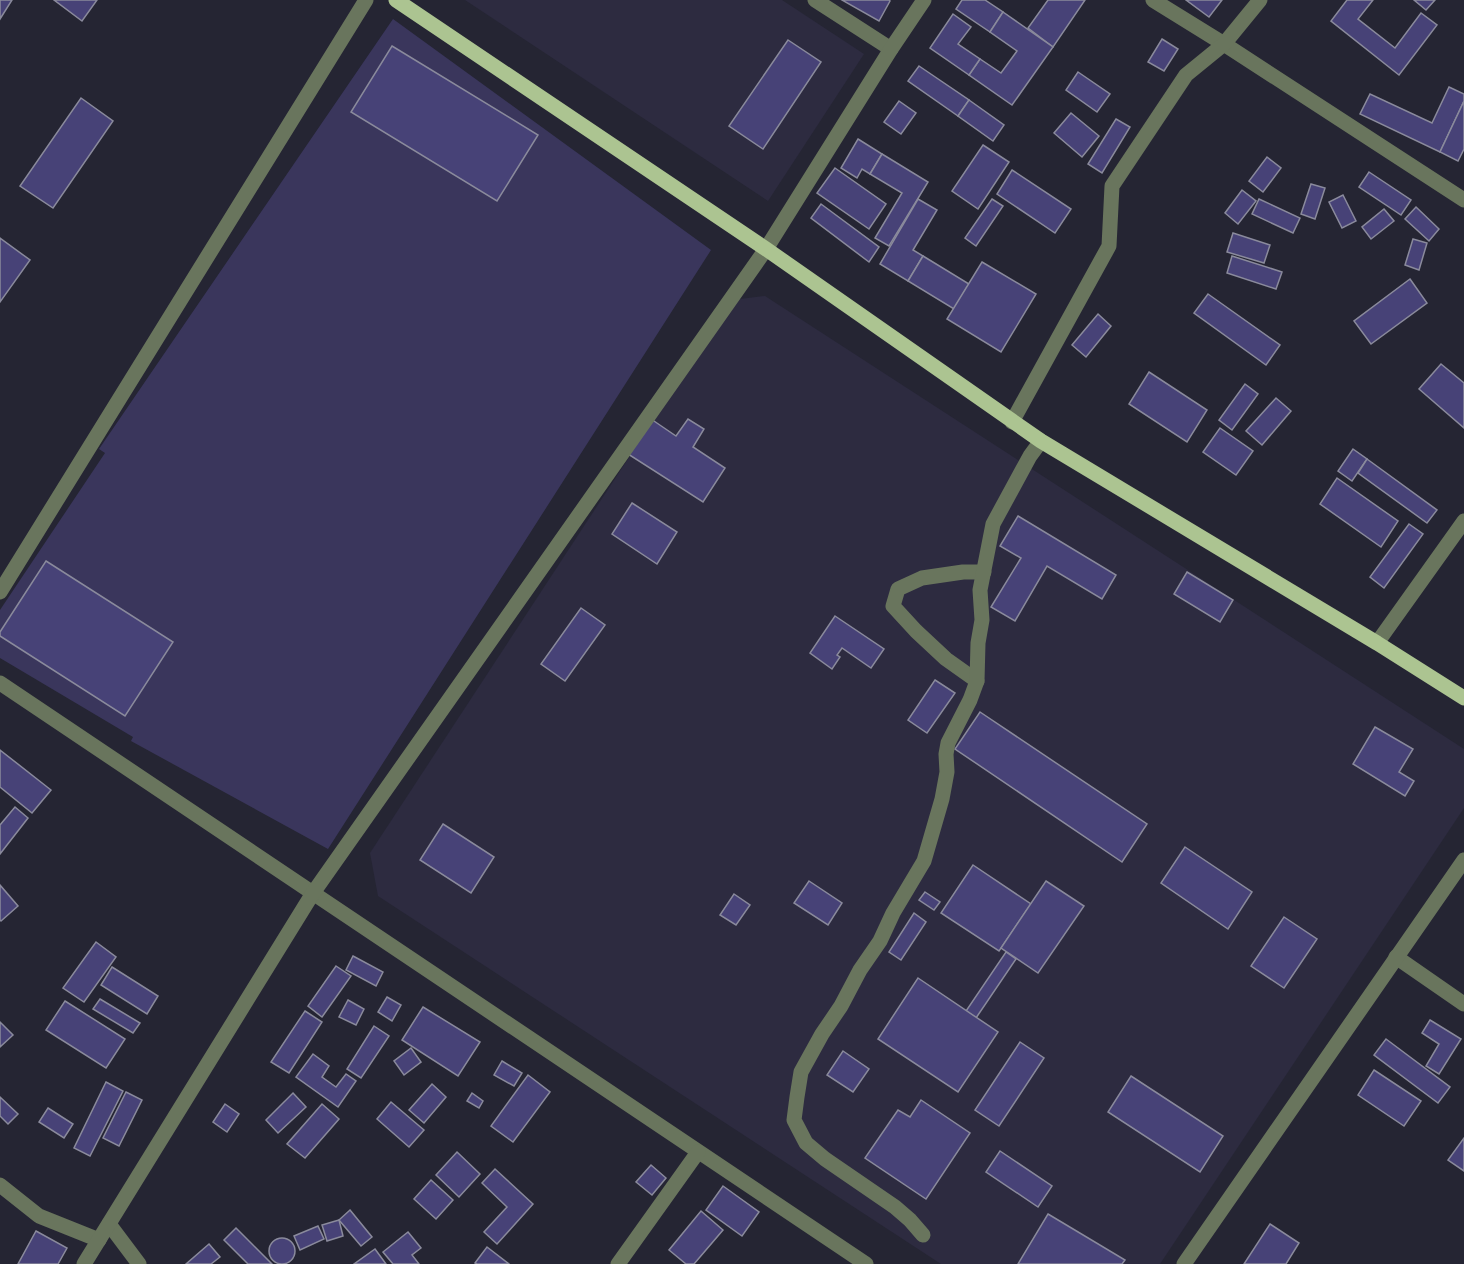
<svg xmlns="http://www.w3.org/2000/svg" width="1464" height="1264" viewBox="0 0 1464 1264" font-family="Manrope,sans-serif">
<rect width="100%" height="100%" fill="#252533"/>
<!-- built -->
<g fill="#2d2b40">
<path d="M465 0H782L864 54 768 201Z"/>
<path d="M765 296 1464 749V808L1160 1264H941L378 896 370 853 732 300Z"/>
</g>
<!-- park -->
<path fill="#3a365c" d="M393 19 711 250 328 849 131 741 133 737 0 658V610L105 453 99 449Z"/>
<!-- building -->
<g fill="#474277" stroke="#8a8a9c" stroke-width="1.5">
<path d="M0 0H12L0 19Z"/>
<path d="M54 0H97L82 21Z"/>
<path d="M842 0H889L890 1 879 21Z"/>
<path d="M962 0H985L1003 12 990 32 956 9Z"/>
<path d="M1048 0H1085L1053 47 1028 28Z"/>
<path d="M1186 0H1222L1209 17Z"/>
<path d="M1347 0H1373L1358 19 1395 48 1421 13 1437 25 1399 75 1331 21Z"/>
<path d="M1414 0H1435L1426 10Z"/>
<path d="M1003 12 1053 47 1012 105 969 75 980 59 1001 73 1017 51 990 32Z"/>
<path d="M953 14 971 27 958 44 980 59 969 75 930 48Z"/>
<path d="M1162 39 1178 49 1164 71 1148 62Z"/>
<path d="M788 40 821 62 763 149 729 126Z"/>
<path d="M392 46 538 135 497 201 351 112Z"/>
<path d="M919 66 969 100 958 116 908 81Z"/>
<path d="M1078 72 1110 94 1097 112 1066 90Z"/>
<path d="M1449 87 1464 94V101L1440 152 1360 114 1370 94 1432 123Z"/>
<path d="M81 98 113 121 53 208 20 186Z"/>
<path d="M969 100 1004 125 993 141 958 116Z"/>
<path d="M899 101 916 113 901 134 884 122Z"/>
<path d="M1464 101V149L1458 161 1440 152Z"/>
<path d="M1071 113 1099 136 1082 157 1054 133Z"/>
<path d="M1116 119 1130 127 1102 173 1088 164Z"/>
<path d="M858 139 882 154 870 174 862 169 857 178 841 168Z"/>
<path d="M983 145 1009 162 978 209 952 191Z"/>
<path d="M882 154 928 182 889 246 875 238 902 193 870 174Z"/>
<path d="M1267 157 1281 168 1263 192 1249 181Z"/>
<path d="M835 168 886 204 869 229 817 193Z"/>
<path d="M1012 170 1071 209 1055 233 997 194Z"/>
<path d="M1369 172 1411 200 1401 215 1359 187Z"/>
<path d="M1311 184 1325 188 1315 219 1301 214Z"/>
<path d="M1242 190 1256 201 1238 224 1225 213Z"/>
<path d="M1343 195 1356 221 1342 228 1329 202Z"/>
<path d="M918 199 937 210 913 250 923 256 908 281 880 264Z"/>
<path d="M992 199 1003 206 976 246 965 238Z"/>
<path d="M1259 199 1300 218 1293 233 1252 214Z"/>
<path d="M821 204 879 247 869 262 811 218Z"/>
<path d="M1416 207 1439 229 1429 241 1405 219Z"/>
<path d="M1384 209 1394 221 1371 239 1362 227Z"/>
<path d="M1233 233 1270 245 1264 263 1227 252Z"/>
<path d="M0 238 30 260 0 302Z"/>
<path d="M1413 239 1427 243 1419 270 1405 265Z"/>
<path d="M923 256 969 284 954 309 908 281Z"/>
<path d="M1232 256 1282 272 1276 289 1227 273Z"/>
<path d="M982 262 1036 294 1001 352 947 319Z"/>
<path d="M1410 279 1427 303 1371 344 1354 321Z"/>
<path d="M1208 294 1280 345 1266 365 1194 313Z"/>
<path d="M1098 314 1111 326 1086 357 1072 345Z"/>
<path d="M1441 364 1464 383V428L1419 389Z"/>
<path d="M1149 372 1207 410 1187 442 1129 404Z"/>
<path d="M1245 384 1258 394 1232 430 1219 420Z"/>
<path d="M1276 398 1291 411 1262 445 1246 431Z"/>
<path d="M651 419 676 436 688 419 704 429 693 447 725 468 703 502 628 454Z"/>
<path d="M1220 428 1253 451 1236 475 1203 452Z"/>
<path d="M1353 449 1367 459 1352 481 1338 471Z"/>
<path d="M1367 459 1437 510 1427 523 1358 473Z"/>
<path d="M1337 478 1398 521 1381 547 1320 504Z"/>
<path d="M632 503 677 532 657 564 612 534Z"/>
<path d="M1018 516 1116 575 1102 599 1047 566 1015 621 991 607 1021 558 1000 546Z"/>
<path d="M1409 524 1423 534 1384 588 1370 577Z"/>
<path d="M46 561 173 642 125 716 0 636V632Z"/>
<path d="M1187 572 1233 600 1220 622 1174 594Z"/>
<path d="M581 608 605 625 565 681 541 664Z"/>
<path d="M835 616 884 649 871 668 842 648 837 655 840 657 832 669 810 653Z"/>
<path d="M935 680 955 693 927 733 908 720Z"/>
<path d="M980 712 1147 824 1122 862 955 749Z"/>
<path d="M1375 727 1413 749 1399 772 1414 781 1405 796 1353 764Z"/>
<path d="M0 750 51 790 32 813 0 787Z"/>
<path d="M15 807 28 818 0 854V825Z"/>
<path d="M443 824 494 857 471 893 420 860Z"/>
<path d="M1185 847 1252 892 1228 929 1161 883Z"/>
<path d="M973 865 1031 904 999 951 941 913Z"/>
<path d="M809 881 842 903 828 925 794 903Z"/>
<path d="M1046 881 1084 906 1038 973 1001 948Z"/>
<path d="M0 885 18 906 1 921 0 920Z"/>
<path d="M925 892 940 902 934 910 919 900Z"/>
<path d="M734 894 750 905 736 925 720 915Z"/>
<path d="M914 913 926 922 901 960 889 952Z"/>
<path d="M1284 917 1317 939 1284 988 1251 966Z"/>
<path d="M96 942 116 957 84 1002 63 988Z"/>
<path d="M1006 952 1016 959 976 1018 966 1011Z"/>
<path d="M353 956 383 972 376 986 346 970Z"/>
<path d="M336 966 351 976 322 1017 308 1006Z"/>
<path d="M112 967 158 996 147 1014 101 985Z"/>
<path d="M918 978 998 1032 958 1092 878 1039Z"/>
<path d="M387 997 401 1005 392 1021 378 1012Z"/>
<path d="M100 999 140 1023 133 1033 93 1009Z"/>
<path d="M348 1000 364 1009 356 1025 339 1017Z"/>
<path d="M65 1001 125 1039 106 1068 46 1030Z"/>
<path d="M423 1007 480 1042 458 1076 402 1040Z"/>
<path d="M305 1011 322 1022 289 1073 271 1062Z"/>
<path d="M1430 1020 1461 1039 1439 1074 1426 1066 1439 1044 1422 1033Z"/>
<path d="M0 1022 13 1035 0 1047Z"/>
<path d="M374 1026 389 1036 361 1078 347 1069Z"/>
<path d="M1386 1039 1450 1087 1438 1103 1374 1055Z"/>
<path d="M1020 1042 1044 1058 999 1126 975 1110Z"/>
<path d="M411 1048 421 1062 404 1075 394 1061Z"/>
<path d="M843 1051 869 1069 853 1092 827 1075Z"/>
<path d="M313 1054 329 1066 322 1077 336 1087 346 1074 356 1081 338 1107 296 1077Z"/>
<path d="M502 1061 522 1073 514 1086 494 1075Z"/>
<path d="M1374 1070 1421 1101 1404 1126 1358 1095Z"/>
<path d="M528 1075 550 1092 513 1142 491 1126Z"/>
<path d="M1131 1076 1223 1136 1200 1172 1108 1112Z"/>
<path d="M106 1082 123 1091 90 1156 74 1148Z"/>
<path d="M432 1084 446 1097 424 1123 409 1110Z"/>
<path d="M126 1092 142 1100 119 1146 103 1138Z"/>
<path d="M293 1093 306 1107 278 1133 266 1120Z"/>
<path d="M472 1093 483 1101 479 1108 467 1101Z"/>
<path d="M0 1097 18 1114 8 1124 0 1116Z"/>
<path d="M921 1100 970 1133 926 1199 865 1158 898 1110 910 1117Z"/>
<path d="M391 1102 424 1130 409 1147 377 1119Z"/>
<path d="M225 1104 239 1114 227 1132 213 1122Z"/>
<path d="M322 1104 339 1119 305 1158 287 1144Z"/>
<path d="M48 1108 73 1124 64 1138 39 1122Z"/>
<path d="M1464 1138V1171L1448 1160Z"/>
<path d="M1000 1151 1052 1186 1038 1207 986 1172Z"/>
<path d="M457 1152 480 1174 459 1197 436 1175Z"/>
<path d="M651 1165 666 1178 652 1195 636 1182Z"/>
<path d="M495 1169 533 1204 497 1244 484 1232 507 1207 482 1183Z"/>
<path d="M431 1180 453 1200 436 1219 414 1199Z"/>
<path d="M723 1186 759 1212 742 1236 706 1210Z"/>
<path d="M350 1210 372 1237 361 1246 339 1220Z"/>
<path d="M701 1211 723 1230 694 1264H686L669 1250Z"/>
<path d="M1048 1214 1125 1260 1122 1264H1018Z"/>
<path d="M339 1220 343 1236 327 1241 322 1225Z"/>
<path d="M1270 1224 1299 1243 1286 1264H1244Z"/>
<path d="M318 1226 324 1239 300 1250 294 1236Z"/>
<path d="M236 1228 272 1264H248L224 1240Z"/>
<path d="M36 1231 67 1248 58 1264H18Z"/>
<path d="M408 1232 421 1248 412 1255 419 1264H393L383 1252Z"/>
<circle cx="282" cy="1251" r="13"/>
<path d="M209 1244 220 1257 211 1264H186Z"/>
<path d="M487 1247 509 1264H477L475 1263Z"/>
<path d="M375 1249 386 1264H354Z"/>
</g>
<g fill="none" stroke-linecap="round" stroke-linejoin="round">
<!-- minor -->
<g stroke="#69755d" stroke-width="15">
<path d="M815 0 891 49"/>
<path d="M1153 0 1224 44 1464 200"/>
<path d="M1012 422 1109 246 1112 186 1186 75 1224 44 1260 0"/>
<path d="M0 592 366 0"/>
<path d="M1377 643 1464 521"/>
<path d="M977 681 946 659 916 631 893 606 898 589 922 578 963 572H984"/>
<path d="M0 683 866 1264"/>
<path d="M1396 957 1464 1004"/>
<path d="M0 1185 39 1216 99 1240"/>
<path d="M109 1224 139 1264"/>
<path d="M923 1235 910 1220 895 1207 825 1159 806 1143 794 1120 797 1097 801 1072 822 1034 841 1006 860 970 880 941 893 913 924 861 942 799 947 772 946 754 948 743 970 700 977 681 978 643 982 620 980 590 993 524 1030 456 1041 441"/>
<path d="M84 1264 313 893 766 249 891 49 924 0"/>
<path d="M618 1264 698 1152"/>
<path d="M1184 1264 1464 860"/>
</g>
<!-- major -->
<path stroke="#acc491" stroke-width="15" d="M396 0 766 249 1041 441 1377 643 1464 698"/>
</g>
</svg>
